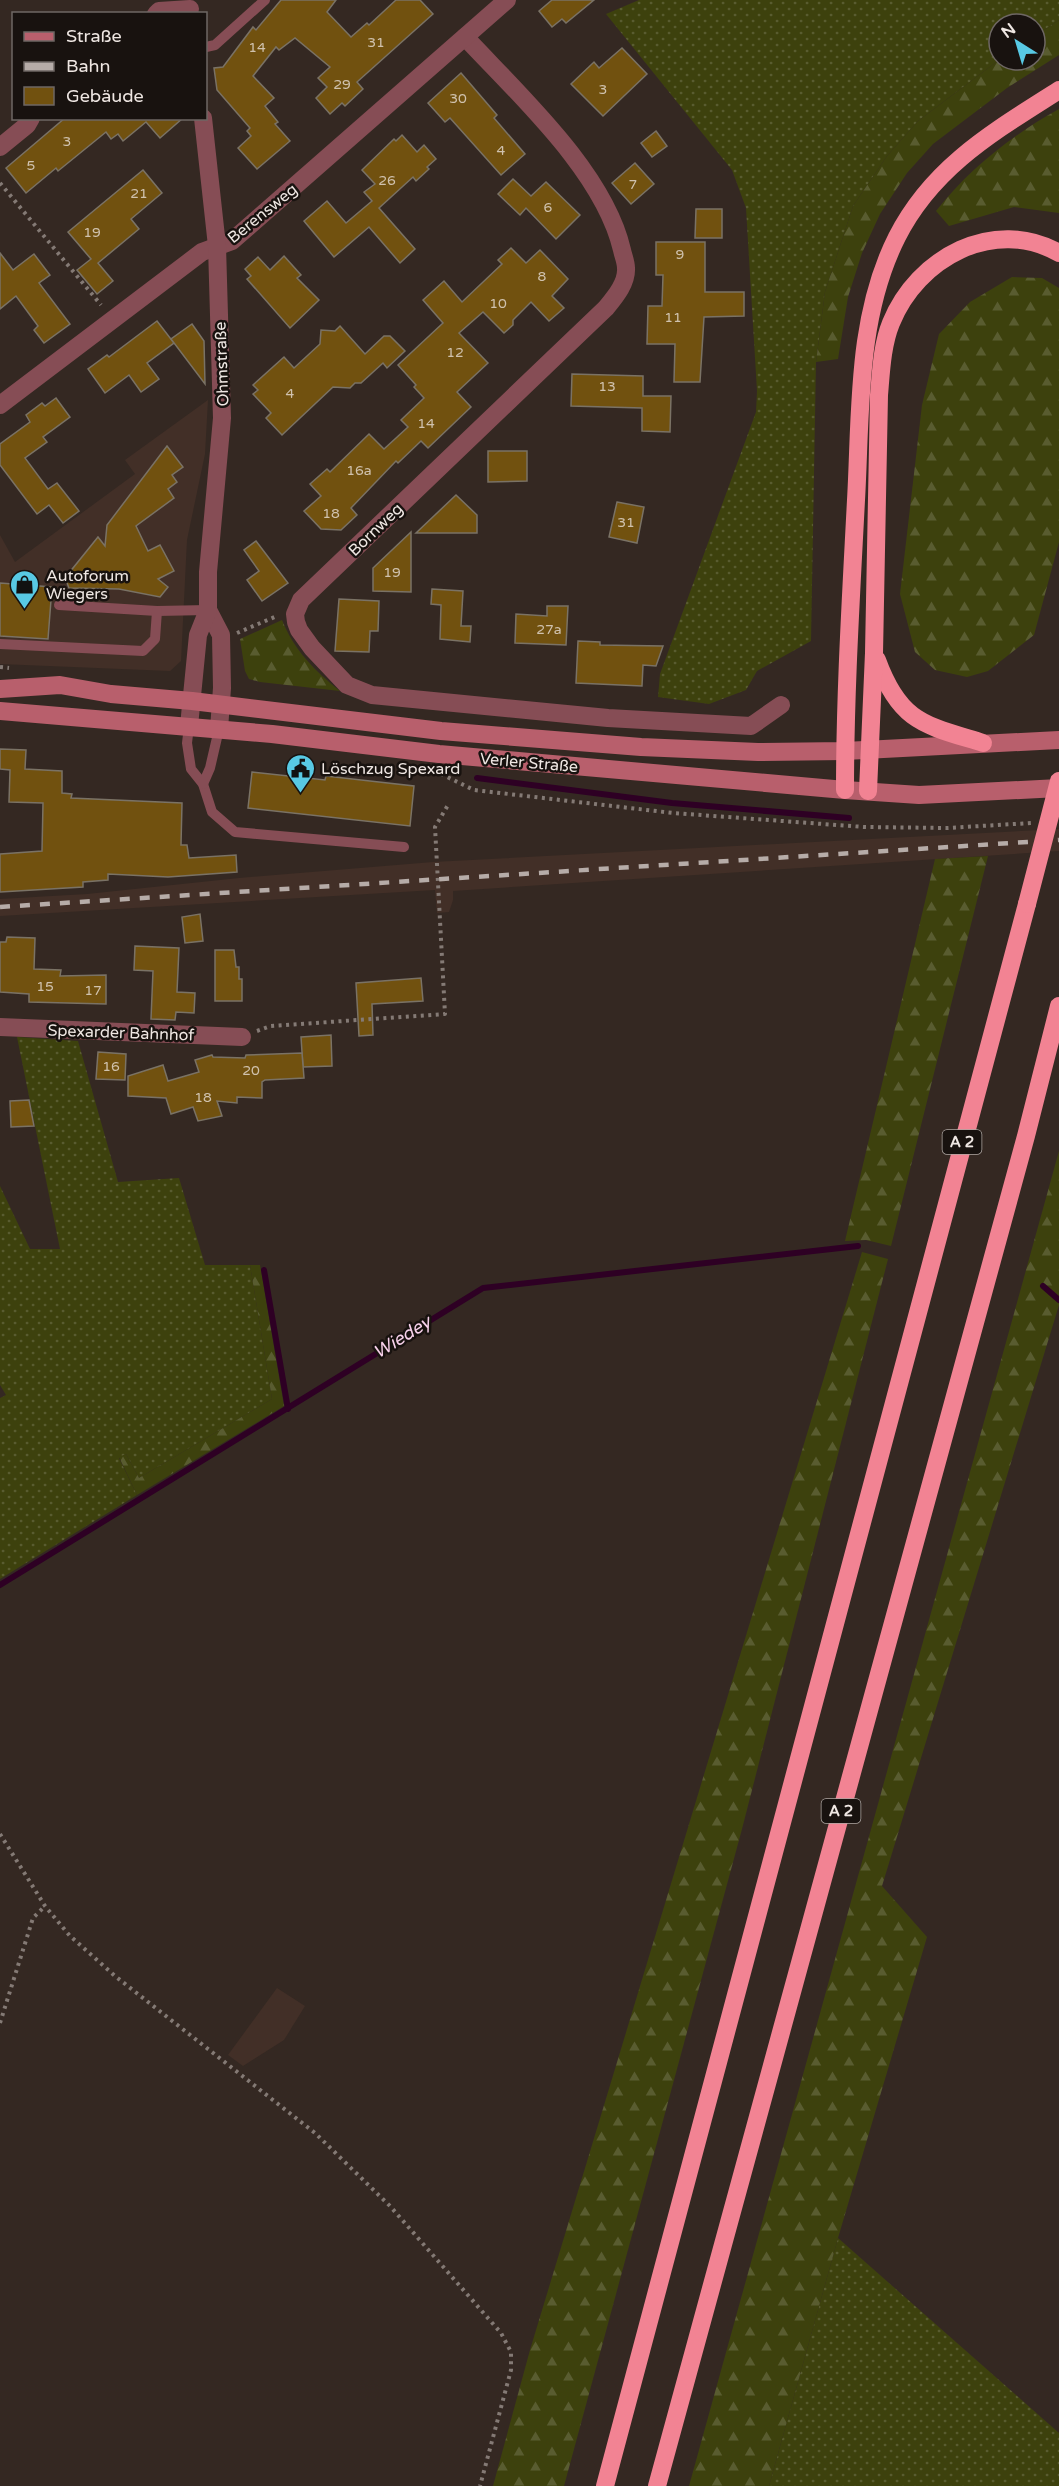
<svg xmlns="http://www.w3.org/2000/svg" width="1059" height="2486" viewBox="0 0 1059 2486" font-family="'Varela Round',sans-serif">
<defs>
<pattern id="grass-dots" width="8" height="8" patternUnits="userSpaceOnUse" patternTransform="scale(1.5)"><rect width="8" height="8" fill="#3d410d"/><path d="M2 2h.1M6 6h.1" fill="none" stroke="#595c30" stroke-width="1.8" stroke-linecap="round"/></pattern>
<pattern id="forest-firs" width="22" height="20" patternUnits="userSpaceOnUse" patternTransform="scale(1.5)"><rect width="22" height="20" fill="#3d410d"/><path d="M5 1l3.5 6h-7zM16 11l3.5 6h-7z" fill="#595c30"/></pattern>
</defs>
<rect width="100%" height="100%" fill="#342822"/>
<!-- built -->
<g fill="#422f27">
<path d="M208 400 205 454 187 540 181 661 170 671 0 664V535L15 562 135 474 125 460Z"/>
<path d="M1059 829V851L453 891V900L449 912 437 913 435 890 0 916V899L87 894 239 878 433 862Z"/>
<path d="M277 1988 305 2006 284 2040 243 2066 228 2055Z"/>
</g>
<!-- grass -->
<g fill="url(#grass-dots)">
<path d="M639 0H1059V20L1035 36V24H999V60L918 121 887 156 853 206 825 292 816 362 811 641 757 671 746 690 709 704 658 697 660 674 756 412 757 391 746 208 732 170 606 14Z"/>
<path d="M17 1037 78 1041 118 1182 179 1178 205 1265H250L272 1399 139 1478 126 1454 119 1458 137 1495 0 1579V1398L6 1395 0 1385V1186L30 1249H60Z"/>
<path d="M838 2238 1059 2433V2486H769Z"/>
</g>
<!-- forest -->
<g fill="url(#forest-firs)">
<path d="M1059 20V55L1007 88 933 144 907 173 880 214 862 253 848 297 838 359 816 362 825 292 853 206 887 156 918 121 999 60H1035V36Z"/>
<path d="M1059 109V213L1014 207 949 226 936 211C969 169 1012 135 1059 109Z"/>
<path d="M1012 277 1042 278 1059 288V542L1034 635 988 671 967 677 935 670 915 652 900 594 922 405 939 334 970 302Z"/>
<path d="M282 620C294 650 315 671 340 691L260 682 249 679 245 671 240 639Z"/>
<path d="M988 856 891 1246 866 1240 845 1241 935 859Z"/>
<path d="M1059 1151V1305L882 1886 927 1937 838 2238 769 2486H689Z"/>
<path d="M862 1252 888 1259 742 1829 564 2486H493L530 2350Z"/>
<path d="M250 1265H260L284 1406 137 1495 119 1457 126 1454 139 1478 272 1399Z"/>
</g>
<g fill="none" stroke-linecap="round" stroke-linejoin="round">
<!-- stream -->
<g stroke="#2e0024" stroke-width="6">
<path d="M477 778 672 803 849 818"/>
<path d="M264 1270 288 1409"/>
<path d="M1043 1286 1059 1300"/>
<path d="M0 1585 483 1288 858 1246"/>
</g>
</g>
<!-- building -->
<g fill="#71510f" stroke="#7a7265" stroke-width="1.5">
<path d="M281 0H336L327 12 351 37 367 23 369 25 396 0H420L433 14 357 82 363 89 345 106 342 103 330 114 316 98 327 87 318 78 330 67 295 38 279 50 276 47 253 76 274 98 265 106 278 122 275 124 290 141 257 169 238 148 251 136 247 131 250 128 217 90 214 68 223 67 253 27 256 30Z"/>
<path d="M552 0H594L566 23 562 19 552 27 539 11Z"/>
<path d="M622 48 647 74 603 116 571 84 594 62 599 68Z"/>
<path d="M461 73 497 115 494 118 525 154 501 175 450 118 445 122 428 103Z"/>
<path d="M65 118H183L160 138 146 122 123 141 118 134 111 139 106 132 58 171 56 168 26 193 6 168Z"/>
<path d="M656 131 667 146 652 157 641 143Z"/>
<path d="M402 135 417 152 424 145 436 159 427 167 429 169 416 181 413 177 379 208 415 249 400 263 369 227 334 257 304 221 327 201 346 223 372 201 364 192 375 184 362 170 394 139 396 141Z"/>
<path d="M635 163 654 184 631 204 612 183Z"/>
<path d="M143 170 162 193 131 219 139 229 98 263 113 281 97 294 77 270 91 259 68 232Z"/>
<path d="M513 179 531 196 546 182 580 215 556 239 526 208 520 215 498 194Z"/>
<path d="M696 209H722V238H695Z"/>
<path d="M656 242H705V292H744V316L704 317 700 382H674L675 344H647L648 306H662L663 275H656Z"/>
<path d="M511 248 526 263 540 250 568 279 552 296 564 308 549 321 531 302 513 320V325L504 333 483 312 459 333 488 363 457 392 471 407 428 448 421 441 398 463 396 461 351 508 357 515 341 530 321 529 304 511 321 496 310 484 327 469 330 472 369 434 384 449 408 427 401 420 424 398 414 387 416 385 398 365 443 323 423 300 444 281 462 302 502 264 498 260Z"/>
<path d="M0 253 13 270 34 254 50 275 39 283 70 324 44 343 34 330 38 326 16 296 0 309Z"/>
<path d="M284 256 301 275 297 278 319 300 290 328 247 279 251 276 245 269 258 257 270 270Z"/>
<path d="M157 321 174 343 147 363 159 379 141 392 129 375 105 393 88 369 107 355 109 357Z"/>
<path d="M192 324 204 341 205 384 171 339Z"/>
<path d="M340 326 365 354 384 336H390L405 351 387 368 383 363 361 383H355L350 388 333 387 282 435 266 418 271 413 253 394 258 390 253 385 284 357 294 368 320 344 321 330 335 331Z"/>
<path d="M572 374 643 376V396H671L670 432 642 431V408L571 406Z"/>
<path d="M56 398 70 417 43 437 47 442 25 458 48 489 57 483 79 511 63 523 49 505 37 514 0 465V444L30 422 26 415 42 403 45 406Z"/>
<path d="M167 446 183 467 172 475 177 482 168 489 174 498 136 526 148 551 160 545 174 571 158 579 168 587 160 597 119 589 69 588 65 578 98 537 105 546 107 525Z"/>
<path d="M488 451H527V481L488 482Z"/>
<path d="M456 495 477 515V533H416Z"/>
<path d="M617 502 644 507 637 543 609 537Z"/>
<path d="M411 532V592L373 591V568Z"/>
<path d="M256 541 288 583 262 601 247 580 259 571 244 550Z"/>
<path d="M0 583 52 587 48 639 0 636Z"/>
<path d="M432 589 463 591 461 626H471L470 642 440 639 441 605 431 604Z"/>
<path d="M339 599 379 601 378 631H370L369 652 335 651Z"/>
<path d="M547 606H568L566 645 515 643 516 614 547 616Z"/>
<path d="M578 641 600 642V645L663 646 656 666 643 665 642 686 576 683Z"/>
<path d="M0 749 26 750 25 769 62 771V793L72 794 71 798 182 803 181 845H187L189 858 236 855 237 872 168 877 108 874V880L83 882V887L0 892V854L42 851 43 803 9 802 10 770 0 769Z"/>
<path d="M252 772 325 780 326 776 414 786 410 826 248 808Z"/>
<path d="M200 914 203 941 185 943 182 917Z"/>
<path d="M7 937 35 938 34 969 61 970 60 976 106 975V1004L29 1002V994L0 992V942H6Z"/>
<path d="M135 946 179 948 177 992 195 993 194 1013 176 1012 175 1020 151 1019 153 971 134 970Z"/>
<path d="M215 950H234L236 967H239V979H242V1001H215Z"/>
<path d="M421 978 423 1001 372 1004 373 1035 359 1036 356 983Z"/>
<path d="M331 1035 332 1066 303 1067 301 1037Z"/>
<path d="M98 1052 126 1054 125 1080 96 1079Z"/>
<path d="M302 1053 304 1078 265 1080 262 1082V1098L237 1097V1103L217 1101 222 1116 198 1121 193 1107 171 1114 166 1098 128 1096V1076L163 1065 168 1081 199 1072 195 1060 212 1055 213 1057 245 1058 246 1055Z"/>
<path d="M29 1100 34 1126 11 1127 10 1101Z"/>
</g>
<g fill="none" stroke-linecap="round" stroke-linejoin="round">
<!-- path -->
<g stroke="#847a75" stroke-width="4" stroke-dasharray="3 4.5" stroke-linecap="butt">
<path d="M0 183 101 305"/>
<path d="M237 633 277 616"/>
<path d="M0 667 9 668"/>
<path d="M441 774 474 790 673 813 864 827 947 828 1031 823"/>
<path d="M257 1031 271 1026 445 1014 435 827 448 805"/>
<path d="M0 1834 45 1906 70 1936 115 1976 315 2133 390 2206 501 2333 511 2352V2370L480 2486"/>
<path d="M0 2023 33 1918 45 1906"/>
</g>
<!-- lane -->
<g stroke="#864d55" stroke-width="10">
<path d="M206 47 215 45 265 0"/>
<path d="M59 605 157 611 208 610"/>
<path d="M0 644 143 651 155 639 157 611"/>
<path d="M189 726 187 743 191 769 203 784 212 812 235 832 404 847"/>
<path d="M203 784 210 768 219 729"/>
</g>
<!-- street -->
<g stroke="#864d55" stroke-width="18">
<path d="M156 14 159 11 190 9"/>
<path d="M465 37C519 95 604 172 622 250 623 255 626 262 626 268 627 283 615 297 606 308L301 600 295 614 296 622 299 630 312 648 347 685 372 695 608 718 751 726 781 705"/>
<path d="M0 147 27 125 31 118"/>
<path d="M0 405 202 252 232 241 507 0"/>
<path d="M208 610 221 635 222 688 219 729"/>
<path d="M189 726 198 635 208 610V572L222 418 217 246 203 118"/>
<path d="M0 1027 242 1037"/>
</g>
<!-- secondary -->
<g stroke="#b85f6c" stroke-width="18">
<path d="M0 689 60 685 111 694 192 701 441 731 641 747 758 752 845 751 1059 740"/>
<path d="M0 711 272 734 439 754 845 790 919 795 1059 788"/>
</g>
<!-- highway -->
<g stroke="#f28393" stroke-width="18">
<path d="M877 660C900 723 925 725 983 743"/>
<path d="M845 790C845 693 851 597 856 500 861 413 856 318 897 237 933 166 995 131 1059 90"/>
<path d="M868 791 874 653 879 395C881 372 882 345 891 323 917 258 994 216 1059 253"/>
<path d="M605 2486 1027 904"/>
<path d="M657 2486 1026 1136 1059 1006"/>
</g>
<!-- rail -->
<path stroke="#b6aca8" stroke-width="4.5" stroke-dasharray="10 10" stroke-linecap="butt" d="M0 907 1059 840"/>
<!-- highway-bridge -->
<path stroke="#f28393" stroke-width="18" d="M1027 904 1059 781"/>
</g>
<!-- icons -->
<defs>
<symbol id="shop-pin" viewBox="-11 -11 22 30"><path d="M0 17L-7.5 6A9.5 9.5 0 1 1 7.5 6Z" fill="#58c9e4" stroke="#18120f"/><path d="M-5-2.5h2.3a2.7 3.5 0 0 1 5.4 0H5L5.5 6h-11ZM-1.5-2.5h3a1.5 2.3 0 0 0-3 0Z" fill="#111"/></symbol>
<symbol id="civic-pin" viewBox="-11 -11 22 30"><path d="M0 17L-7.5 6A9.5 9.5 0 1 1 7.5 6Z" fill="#58c9e4" stroke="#18120f"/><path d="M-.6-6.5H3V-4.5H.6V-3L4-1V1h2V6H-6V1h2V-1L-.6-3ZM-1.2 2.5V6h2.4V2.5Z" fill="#111"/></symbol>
</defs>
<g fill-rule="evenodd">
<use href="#shop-pin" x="8" y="568" width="33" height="45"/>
<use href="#civic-pin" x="284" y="752" width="33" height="45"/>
</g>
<g text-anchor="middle" stroke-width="5" stroke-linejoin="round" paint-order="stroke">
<!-- number labels -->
<g font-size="14" fill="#d0c2ae">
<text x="376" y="47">31</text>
<text x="257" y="52">14</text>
<text x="342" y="89">29</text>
<text x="603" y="94">3</text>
<text x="458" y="103">30</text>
<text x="67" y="146">3</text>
<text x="501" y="155">4</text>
<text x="31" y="170">5</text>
<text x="387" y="185">26</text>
<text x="633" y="189">7</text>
<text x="139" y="198">21</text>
<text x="548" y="212">6</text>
<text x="92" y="237">19</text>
<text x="680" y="259">9</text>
<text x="542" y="281">8</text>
<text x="498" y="308">10</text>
<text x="673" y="322">11</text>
<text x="455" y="357">12</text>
<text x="607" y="391">13</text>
<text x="290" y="398">4</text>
<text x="426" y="428">14</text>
<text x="359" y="475">16a</text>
<text x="331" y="518">18</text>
<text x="626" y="527">31</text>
<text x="392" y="577">19</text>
<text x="549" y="634">27a</text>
<text x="45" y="991">15</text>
<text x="93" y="995">17</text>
<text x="111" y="1071">16</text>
<text x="251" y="1075">20</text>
<text x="203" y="1102">18</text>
</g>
<!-- shield labels -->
<g fill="#18120f" stroke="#aea7a3" stroke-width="1.5">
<rect x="942.5" y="1130" width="39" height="24" rx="4.5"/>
<rect x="821.5" y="1799" width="39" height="24" rx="4.5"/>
</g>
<g font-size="15" font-weight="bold" fill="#efe7e3">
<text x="962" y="1147">A 2</text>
<text x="841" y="1816">A 2</text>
</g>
<!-- street labels -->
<g font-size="16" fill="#efe7e3" stroke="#18120f">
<text transform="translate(262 213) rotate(-39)" y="6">Berensweg</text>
<text transform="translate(221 364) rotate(-92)" y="6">Ohmstraße</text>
<text transform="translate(375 529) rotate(-44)" y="6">Bornweg</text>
<text transform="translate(529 762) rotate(5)" y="6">Verler Straße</text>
<text transform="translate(121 1032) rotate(2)" y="6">Spexarder Bahnhof</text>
</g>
<!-- poi labels -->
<g font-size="16" fill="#efe7e3" stroke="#18120f" text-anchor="start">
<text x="46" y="581">Autoforum<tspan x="46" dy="18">Wiegers</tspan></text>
<text x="321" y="774">Löschzug Spexard</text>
</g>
<!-- water labels -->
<g font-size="18" font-style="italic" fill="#f8d1eb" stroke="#18120f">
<text transform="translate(402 1337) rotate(-32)" y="6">Wiedey</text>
</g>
</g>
<!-- legend -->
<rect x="12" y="12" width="195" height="108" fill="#18120f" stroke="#6e6764" stroke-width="1.5"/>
<rect x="24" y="32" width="30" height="9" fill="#b85f6c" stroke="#6e6764" stroke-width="1.5"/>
<text x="66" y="42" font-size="18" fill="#efe7e3">Straße</text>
<rect x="24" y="62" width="30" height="9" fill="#b6aca8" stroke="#6e6764" stroke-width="1.5"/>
<text x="66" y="72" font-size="18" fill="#efe7e3">Bahn</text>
<rect x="24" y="87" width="30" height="18" fill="#71510f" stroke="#6e6764" stroke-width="1.5"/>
<text x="66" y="102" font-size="18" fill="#efe7e3">Gebäude</text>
<!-- north arrow -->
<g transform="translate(1017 42) rotate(323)"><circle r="28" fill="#18120f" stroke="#6e6764" stroke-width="1.5"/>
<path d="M0-4.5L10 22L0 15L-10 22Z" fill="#58c9e4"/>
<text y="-9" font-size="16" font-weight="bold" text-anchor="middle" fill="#efe7e3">N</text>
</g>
</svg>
